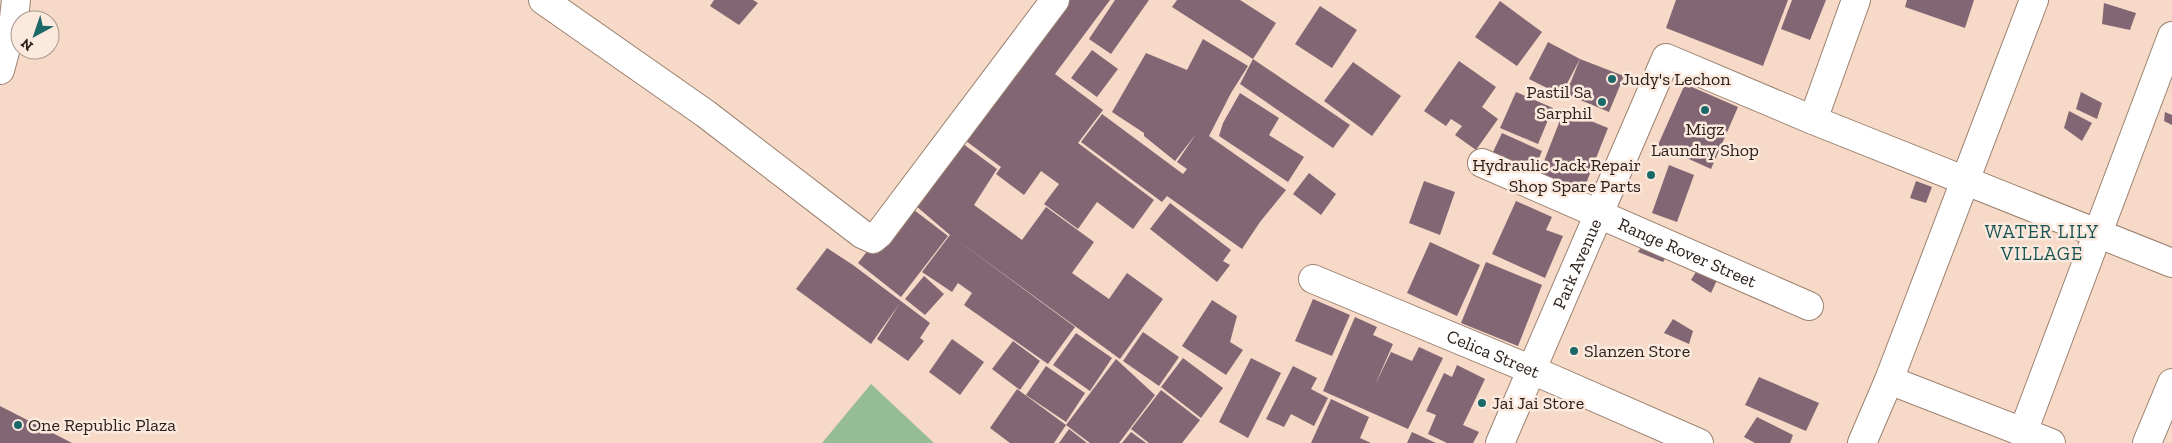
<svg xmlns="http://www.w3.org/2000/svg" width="2172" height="443" viewBox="0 0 2172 443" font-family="'Zilla Slab',serif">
<rect width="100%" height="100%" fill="#f7d9c7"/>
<!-- green -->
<path fill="#95bc95" d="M871 384 934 443H822Z"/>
<!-- building -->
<g fill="#826674">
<path d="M714 0H753L758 3 739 25 710 6Z"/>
<path d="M1059 0H1110L1055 74 1103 110 1078 143 1154 200 1133 229 1097 202 1078 229 1044 204 1059 184 1041 171 1024 195 996 174 1001 167 958 135Z"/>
<path d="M1115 0H1149L1111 54 1089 39Z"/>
<path d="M1177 0H1240L1276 23 1253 59 1172 7Z"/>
<path d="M1676 0H1788L1763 66 1666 28Z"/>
<path d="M1792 0H1826L1810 40 1781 29Z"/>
<path d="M1907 0H1974L1965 28 1905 7Z"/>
<path d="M1500 1 1542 32 1517 66 1475 37Z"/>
<path d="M2104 3 2136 13 2130 30 2102 24Z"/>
<path d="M1320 6 1357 30 1332 68 1295 44Z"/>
<path d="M1203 39 1248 66 1231 93 1209 136 1286 190 1260 222 1242 249 1167 196 1162 202 1081 142 1102 114 1183 174 1187 169 1177 162 1196 134 1175 161 1144 136V133L1112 112 1146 53 1187 70Z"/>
<path d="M1548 42 1580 59 1561 95 1529 79Z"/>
<path d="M1092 50 1118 69 1097 97 1071 78Z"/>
<path d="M1253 59 1350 125 1333 148 1240 84Z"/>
<path d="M1580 59 1624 76 1609 112 1566 94Z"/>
<path d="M1459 61 1496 87 1482 107 1498 119 1476 150 1455 135 1462 126 1451 119 1446 126 1424 111Z"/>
<path d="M1353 62 1401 96 1372 136 1324 101Z"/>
<path d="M1685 84 1738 107 1711 169 1658 145Z"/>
<path d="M1516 92 1553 108 1538 144 1500 128Z"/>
<path d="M2081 92 2102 103 2097 119 2076 109Z"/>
<path d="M1240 93 1279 118 1269 135 1304 157 1288 182 1219 136 1223 123Z"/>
<path d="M1564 110 1608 128 1583 191 1539 174Z"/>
<path d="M2069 111 2092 123 2082 141 2064 128Z"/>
<path d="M2165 112 2172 115V125L2164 121Z"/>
<path d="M1502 133 1542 151 1533 173 1492 154Z"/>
<path d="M955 138 997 169 974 205 1022 240 1046 207 1094 242 1072 273 1109 299 1127 273 1163 299 1120 359 953 237 1075 327 1048 364 964 305 972 293 958 283 952 292 922 272 950 235 909 200Z"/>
<path d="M1669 165 1694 175 1677 222 1652 213Z"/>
<path d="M1309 173 1336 194 1321 215 1293 194Z"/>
<path d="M1424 181 1455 192 1440 235 1409 223Z"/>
<path d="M1916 181 1932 187 1926 203 1910 198Z"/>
<path d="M1516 201 1552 217 1546 230 1563 236 1545 278 1492 254Z"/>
<path d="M905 203 948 236 901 297 858 263Z"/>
<path d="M1170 203 1231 250 1223 261 1230 265 1217 282 1150 229Z"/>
<path d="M1645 241 1668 254 1663 262 1638 252Z"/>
<path d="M1430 242 1480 265 1457 316 1407 293Z"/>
<path d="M827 248 853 265 930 323 920 338 924 341 908 361 877 339 900 303 871 344 796 289Z"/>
<path d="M1486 262 1542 285 1518 346 1461 323Z"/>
<path d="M1699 267 1718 278 1711 293 1691 280Z"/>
<path d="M924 276 944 294 925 315 905 299Z"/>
<path d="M1313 299 1350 315 1332 356 1295 341Z"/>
<path d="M1212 300 1237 316 1230 342 1243 350 1226 375 1182 346Z"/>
<path d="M1355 317 1377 327 1373 335 1393 344 1375 385 1391 352 1412 361 1419 347 1443 358 1408 429 1323 391Z"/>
<path d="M1673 319 1693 331 1689 344 1664 333Z"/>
<path d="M1143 332 1179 357 1159 386 1123 361Z"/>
<path d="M1076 333 1112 358 1090 391 1053 365Z"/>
<path d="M952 339 984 362 960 395 929 372Z"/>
<path d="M1013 341 1040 361 1020 390 992 369Z"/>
<path d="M1183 358 1223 388 1201 418 1161 387Z"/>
<path d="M1251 358 1281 373 1248 438 1219 422Z"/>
<path d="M1116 359 1155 395 1119 443H1090L1066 425Z"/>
<path d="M1457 365 1485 379 1463 425 1479 432 1473 443H1447L1428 434 1436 415 1426 411 1444 373 1452 377Z"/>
<path d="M1046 366 1085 393 1066 422 1026 395Z"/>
<path d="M1293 366 1317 378 1311 389 1328 398 1314 426 1291 414 1284 427 1266 419Z"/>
<path d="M1759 377 1819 403 1806 431 1745 405Z"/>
<path d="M1017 389 1066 425 1054 443H1010L990 428Z"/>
<path d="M1161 390 1200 420 1182 443H1149L1131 429Z"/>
<path d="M1331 399 1369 417 1360 438 1371 443H1311Z"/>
<path d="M0 406 72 443H0Z"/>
<path d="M1757 417 1793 435 1790 443H1755L1744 437Z"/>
<path d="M1069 429 1087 443H1059Z"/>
<path d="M1131 432 1146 443H1122Z"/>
<path d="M1412 432 1436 443H1407Z"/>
</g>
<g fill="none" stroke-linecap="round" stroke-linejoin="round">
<defs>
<g id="minor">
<path d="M543 0 706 114 862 234 873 239 879 234 1055 0"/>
<path d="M0 70 14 18 16 0"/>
<path d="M1813 120 1856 0"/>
<path id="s1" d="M1482 163 1809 306"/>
<path id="s2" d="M1313 279 1532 370 1699 443"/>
<path d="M1889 380 2051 443"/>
<path d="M2023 432 2172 36"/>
<path id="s3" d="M1500 443 1666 58 1813 120 2172 263"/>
<path d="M1862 443 1889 380 2034 0"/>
<path d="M2147 443 2172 383"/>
</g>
</defs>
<!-- minor casing -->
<use href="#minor" stroke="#9b8170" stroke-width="30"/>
<!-- minor -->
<use href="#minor" stroke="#fff" stroke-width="28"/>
</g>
<!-- markers -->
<g fill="#1a6867" stroke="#fbe9de" stroke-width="2">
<circle cx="1612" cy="79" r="5"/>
<circle cx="1602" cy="102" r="5"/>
<circle cx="1705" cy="110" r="5"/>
<circle cx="1651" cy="175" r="5"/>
<circle cx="1574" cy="351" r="5"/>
<circle cx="1482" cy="403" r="5"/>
<circle cx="18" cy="425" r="5"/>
</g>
<g text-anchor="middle" stroke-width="5" stroke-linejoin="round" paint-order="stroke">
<!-- poi labels -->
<g font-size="18" fill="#2c211a" stroke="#fbe9de" text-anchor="start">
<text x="1622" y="85">Judy's Lechon</text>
<text x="1592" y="98" text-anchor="end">Pastil Sa<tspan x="1592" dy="21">Sarphil</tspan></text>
<text x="1705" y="135" text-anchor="middle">Migz<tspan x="1705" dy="21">Laundry Shop</tspan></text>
<text x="1641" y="171" text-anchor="end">Hydraulic Jack Repair<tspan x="1641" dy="21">Shop Spare Parts</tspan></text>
<text x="1584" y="357">Slanzen Store</text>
<text x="1492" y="409">Jai Jai Store</text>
<text x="28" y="431">One Republic Plaza</text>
</g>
<!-- street labels -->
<g font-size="18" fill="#2c211a" stroke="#fbe9de">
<text dy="6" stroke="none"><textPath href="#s1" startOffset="224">Range Rover Street</textPath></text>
<text dy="6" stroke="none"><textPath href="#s3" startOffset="195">Park Avenue</textPath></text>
<text dy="6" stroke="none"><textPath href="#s2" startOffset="195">Celica Street</textPath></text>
</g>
<!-- neighbourhood labels -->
<g font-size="19" letter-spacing="1" fill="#165352" stroke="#fbe9de">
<text x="2042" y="238">WATER LILY<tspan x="2042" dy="22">VILLAGE</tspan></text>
</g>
</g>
<!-- north arrow -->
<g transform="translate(35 35) rotate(220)"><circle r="24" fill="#fbe9de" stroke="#a89990"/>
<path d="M0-4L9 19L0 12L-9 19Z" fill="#1a6867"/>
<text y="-8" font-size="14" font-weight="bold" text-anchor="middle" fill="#2c211a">N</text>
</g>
</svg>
